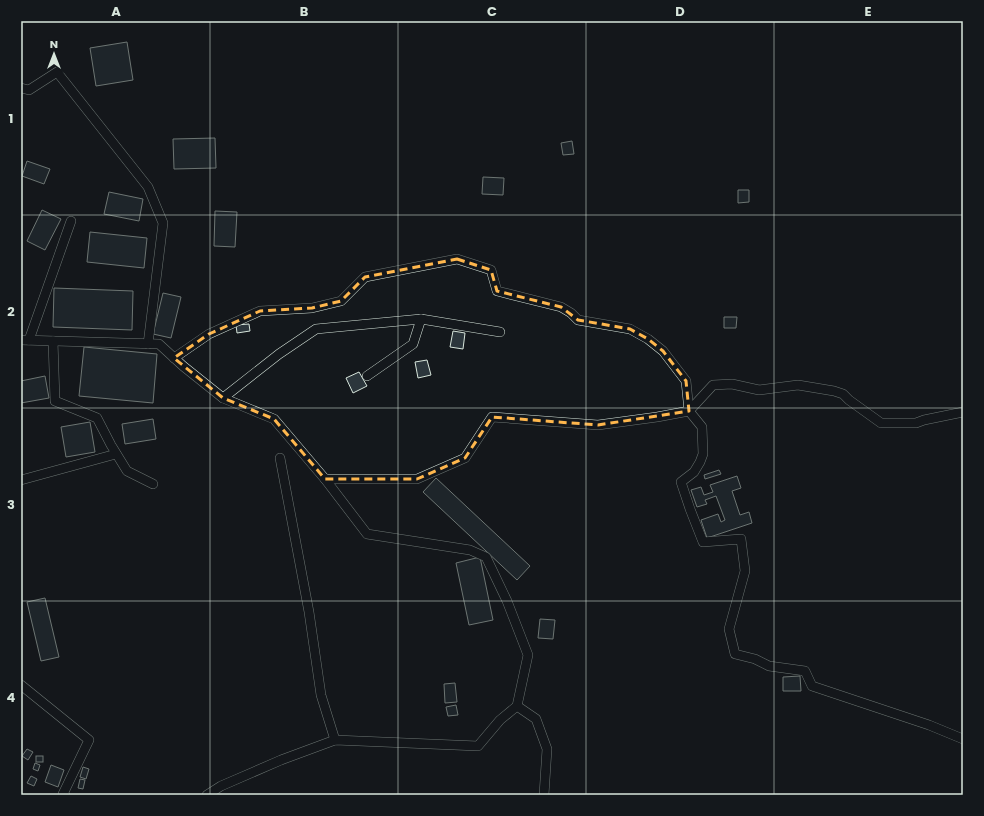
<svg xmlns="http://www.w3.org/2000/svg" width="984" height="816" viewBox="0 0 984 816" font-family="Poppins,sans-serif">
<rect width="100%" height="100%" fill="#14181c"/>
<!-- building -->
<g fill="#2c363c" stroke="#d8e6dc">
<path d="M127 42 133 80 96 86 90 48Z"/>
<path d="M215 138 216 168 174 169 173 139Z"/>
<path d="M572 141 574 154 563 155 561 143Z"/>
<path d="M27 161 50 169 44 184 22 176Z"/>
<path d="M483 177 504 178 503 195 482 194Z"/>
<path d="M738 190H749V202L738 203Z"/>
<path d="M109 192 143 199 139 221 104 214Z"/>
<path d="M42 210 61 219 45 250 27 241Z"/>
<path d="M215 211 237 212 235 247 214 246Z"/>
<path d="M90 232 147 238 144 268 87 262Z"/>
<path d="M54 288 133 291 132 330 53 327Z"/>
<path d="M163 293 181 297 171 338 153 334Z"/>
<path d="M724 317H737L736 328H724Z"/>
<path d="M249 324 250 331 237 333 236 325Z"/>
<path d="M453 331 465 333 463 349 450 347Z"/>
<path d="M84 347 157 354 153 403 79 396Z"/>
<path d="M427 360 431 375 418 378 415 362Z"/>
<path d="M359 372 367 386 353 393 346 378Z"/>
<path d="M45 376 49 398 21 403V381Z"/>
<path d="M153 419 156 439 125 444 122 424Z"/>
<path d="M90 422 95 452 66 457 61 427Z"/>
<path d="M719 470 721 474 705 479 704 475Z"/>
<path d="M737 476 741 488 732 491 740 515 749 512 752 523 707 538 701 520 718 514 721 522 725 520 716 496 705 500 707 504 697 507 691 490 701 487 704 495 713 492 710 485Z"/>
<path d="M436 478 530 566 517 580 423 492Z"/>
<path d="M480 557 493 620 469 625 456 563Z"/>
<path d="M45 598 59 657 41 661 27 602Z"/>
<path d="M540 619 555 620 553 639 538 638Z"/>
<path d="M800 676 801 691H783V677Z"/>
<path d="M455 683 457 702 445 703 444 684Z"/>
<path d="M456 705 458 715 448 716 446 707Z"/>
<path d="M27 749 33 752 28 760 22 756Z"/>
<rect x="36" y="756" width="7" height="6"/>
<path d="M35 763 40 765 38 771 33 769Z"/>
<path d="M51 765 64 770 58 787 45 782Z"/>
<path d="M83 767 89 769 86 779 80 777Z"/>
<path d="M31 776 37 779 34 786 27 783Z"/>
<path d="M80 779 85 780 83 789 78 788Z"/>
</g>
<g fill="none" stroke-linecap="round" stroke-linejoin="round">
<defs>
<g id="minor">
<path d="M21 88 29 90 57 72 148 187 163 223 148 344"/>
<path d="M421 319 500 332"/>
<path d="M21 340 159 344 183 366 223 398 274 419 325 479 367 534 470 550 486 557 507 601 528 655 517 706 500 720 478 746 335 740 281 760 221 786 207 795"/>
<path d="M29 340 71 221"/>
<path d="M53 341 55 401 97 418 111 445 127 471 153 484"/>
<path d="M174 358 209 334 260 311 312 308 341 301 365 277 457 259 491 270 497 291 561 307 571 313 578 320 630 329 648 339 663 351 686 381 689 411"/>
<path d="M223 398 279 354 316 329 421 319 413 344 367 376"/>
<path d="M689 411 713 385 732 384 759 390 798 385 834 391 843 394 849 400 881 423H916L924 420 963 412"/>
<path d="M280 458 309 612 321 695 335 740"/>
<path d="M325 479H417L465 458 492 417 598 425 657 417 689 411 702 427 703 454 700 462 694 472 681 482 690 509 703 542 741 539 745 571 729 629 735 654 755 659 769 666 805 671 812 686 929 725 963 739"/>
<path d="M21 480 116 454"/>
<path d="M21 685 89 740 63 794 65 795"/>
<path d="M517 706 536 719 547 749 544 795"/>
</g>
</defs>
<!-- minor casing -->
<use href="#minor" stroke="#d8e6dc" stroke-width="10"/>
<!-- minor -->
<use href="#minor" stroke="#14181c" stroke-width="9"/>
</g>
<!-- marked area -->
<path d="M0 0H984V816H0ZM457 259 491 270 497 291 561 307 578 320 630 329 648 339 663 351 686 381 689 411 598 425 492 417 465 458 417 479H325L274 419 223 398 174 358 209 334 260 311 312 308 341 301 365 277Z" fill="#14181c" fill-opacity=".55" fill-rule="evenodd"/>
<path fill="none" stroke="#ffb74d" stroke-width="3" stroke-dasharray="8 5" stroke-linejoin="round" d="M457 259 491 270 497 291 561 307 578 320 630 329 648 339 663 351 686 381 689 411 598 425 492 417 465 458 417 479H325L274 419 223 398 174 358 209 334 260 311 312 308 341 301 365 277Z"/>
<!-- grid -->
<path fill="none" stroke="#d8e6dc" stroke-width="1" stroke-opacity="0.55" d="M210 21V795M398 21V795M586 21V795M774 21V795M21 215H963M21 408H963M21 601H963"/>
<!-- border -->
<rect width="984" height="816" fill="none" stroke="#14181c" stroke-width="44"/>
<!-- north arrow -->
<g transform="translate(54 54)" stroke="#14181c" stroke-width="3" paint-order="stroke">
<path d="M0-3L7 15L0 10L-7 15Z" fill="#d8e6dc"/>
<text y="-6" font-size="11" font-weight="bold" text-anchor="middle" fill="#d8e6dc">N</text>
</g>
<rect x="22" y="22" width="940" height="772" fill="none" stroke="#d8e6dc" stroke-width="1.5"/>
<g font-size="13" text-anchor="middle" font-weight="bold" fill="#d8e6dc">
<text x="116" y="16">A</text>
<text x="304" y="16">B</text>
<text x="492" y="16">C</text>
<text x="680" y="16">D</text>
<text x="868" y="16">E</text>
<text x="11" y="123">1</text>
<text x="11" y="316">2</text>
<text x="11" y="509">3</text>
<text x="11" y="702">4</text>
</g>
</svg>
